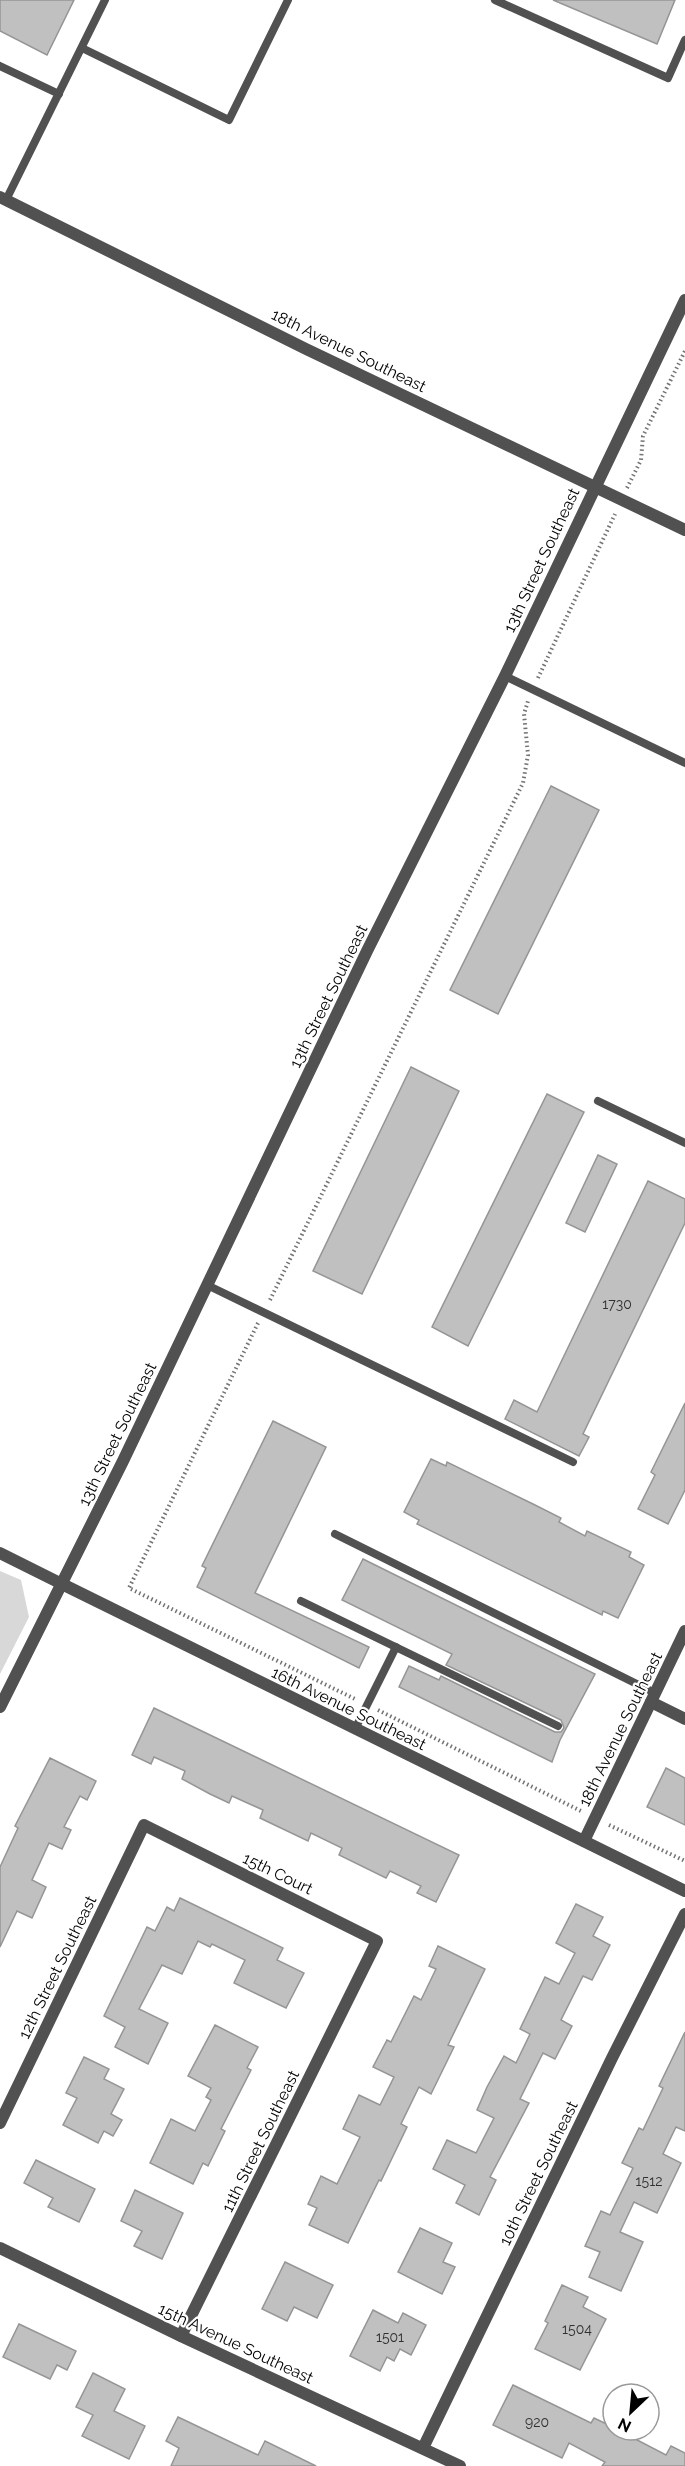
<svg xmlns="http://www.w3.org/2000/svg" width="685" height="2466" viewBox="0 0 685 2466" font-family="Raleway,sans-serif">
<rect width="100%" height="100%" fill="#fff"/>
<!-- green -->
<path fill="#d8d8d8" d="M0 1571 21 1580 29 1617 0 1674Z"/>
<!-- building -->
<g fill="#c0c0c0" stroke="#959595" stroke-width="1.5">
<path d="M0 0H74L47 55 0 31Z"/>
<path d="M553 0H675L657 44Z"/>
<path d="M551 786 599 810 498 1014 450 990Z"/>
<path d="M411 1067 459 1091 362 1294 313 1271Z"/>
<path d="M547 1094 584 1112 468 1346 432 1327Z"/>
<path d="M598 1155 617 1164 585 1232 566 1223Z"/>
<path d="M648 1181 685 1199V1223L583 1434 589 1437 579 1456 505 1419 514 1400 537 1412Z"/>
<path d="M685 1403V1490L668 1524 638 1509 655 1475 651 1472Z"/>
<path d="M273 1421 326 1447 255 1593 369 1647 359 1668 197 1587 206 1568 202 1566Z"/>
<path d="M431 1459 446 1466 447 1462 533 1504 561 1518 559 1522 585 1536 587 1531 631 1552 629 1557 644 1565 618 1618 603 1611 602 1615 417 1524 419 1520 404 1512Z"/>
<path d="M363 1559 595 1674 560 1740 552 1762 399 1687 409 1666 439 1680 441 1676 555 1732H561L564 1728 561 1720 446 1665 452 1654 342 1600Z"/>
<path d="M154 1708 459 1855 436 1902 417 1893 421 1886 390 1871 386 1878 339 1855 342 1848 311 1833 308 1841 260 1818 263 1810 232 1796 229 1803 210 1794 182 1779 185 1771 154 1757 151 1764 132 1755Z"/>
<path d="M50 1758 96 1781 87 1800 80 1796 64 1827 71 1830 62 1849 49 1843 32 1880 46 1887 32 1918 17 1911 0 1947V1867L18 1828 15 1826Z"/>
<path d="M666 1768 685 1778V1825L647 1807Z"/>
<path d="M180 1898 283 1948 277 1960 304 1973 286 2008 234 1983 245 1960 212 1944 210 1947 198 1941 182 1974 162 1965 139 2009 168 2023 148 2064 115 2047 125 2027 104 2016 147 1927 155 1931 167 1907 174 1911Z"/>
<path d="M576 1904 603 1917 593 1936 610 1945 592 1980 583 1976 561 2020 572 2026 555 2059 543 2053 520 2099 529 2103 490 2177 496 2180 479 2215 456 2203 465 2185 433 2169 447 2140 476 2153 494 2118 477 2110 487 2087 504 2056 516 2063 530 2034 520 2029 545 1977 559 1984 575 1953 556 1943Z"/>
<path d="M438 1946 485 1969 448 2045 454 2047 431 2094 419 2087 401 2124 407 2127 381 2181 379 2180 348 2243 309 2225 317 2208 308 2204 321 2176 337 2184 360 2137 343 2129 359 2095 380 2105 394 2077 373 2067 387 2040 391 2042 414 1996 421 2000 436 1969 429 1966Z"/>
<path d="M215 2025 258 2047 247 2068 251 2070 221 2129 225 2131 208 2166 203 2163 193 2184 150 2163 171 2119 195 2131 211 2100 206 2097 211 2088 188 2076Z"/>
<path d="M685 2032V2131L676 2127 663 2154 681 2163 657 2213 634 2202 620 2232 643 2242 621 2291 589 2277 600 2252 585 2246 601 2211 610 2215 633 2168 622 2163 639 2128 643 2130 663 2088 659 2086Z"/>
<path d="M84 2057 109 2069 104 2079 124 2089 111 2114 122 2120 113 2136 104 2131 98 2143 63 2125 77 2098 66 2093Z"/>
<path d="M36 2160 95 2189 79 2222 48 2207 53 2198 24 2183Z"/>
<path d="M135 2190 183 2213 162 2259 134 2246 142 2231 121 2221Z"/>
<path d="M420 2228 452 2243 443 2262 455 2267 442 2294 398 2272Z"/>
<path d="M285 2262 333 2285 317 2318 294 2307 287 2321 262 2309Z"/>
<path d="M562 2285 588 2297 583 2307 606 2319 580 2370 535 2349 548 2323 545 2321Z"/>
<path d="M373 2310 398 2323 403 2313 426 2325 411 2355 400 2349 394 2361 387 2357 380 2371 350 2356Z"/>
<path d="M19 2324 76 2351 67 2370 57 2365 50 2379 3 2357Z"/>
<path d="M93 2373 125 2389 114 2411 145 2426 129 2459 82 2436 93 2415 76 2407Z"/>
<path d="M513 2385 591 2423 594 2418 613 2427V2430H618L666 2455 671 2446 685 2453V2466H602L605 2462 569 2443 562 2458 493 2425Z"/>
<path d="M178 2417 258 2455 265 2441 316 2466H171L179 2448 166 2441Z"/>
</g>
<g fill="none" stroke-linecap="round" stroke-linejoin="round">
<!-- path -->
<g stroke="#737373" stroke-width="4" stroke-dasharray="1.5 3" stroke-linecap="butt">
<path d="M627 488 641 460 643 436 685 351"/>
<path d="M538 678 615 514"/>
<path d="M270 1300 523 783 528 755 524 714 528 701"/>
<path d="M258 1323 129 1588 355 1699"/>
<path d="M378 1710 581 1811"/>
<path d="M609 1825 685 1861"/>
</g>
<!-- service -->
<g stroke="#515151" stroke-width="8">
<path d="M495 0 668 78 685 40"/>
<path d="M82 48 229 120 288 0"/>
<path d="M0 66 59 94"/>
<path d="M6 200 105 0"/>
<path d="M505 676 685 763"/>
<path d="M598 1101 685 1143"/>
<path d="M207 1285 573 1462"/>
<path d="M335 1534 655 1693"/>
<path d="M301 1601 558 1726"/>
<path d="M355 1729 396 1647"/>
</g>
<!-- minor -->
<g stroke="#515151" stroke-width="12">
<path d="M0 1553 62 1584"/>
<path d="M651 1702 685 1719"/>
<path d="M584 1841 685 1631"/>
<path d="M0 2123 144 1825 377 1941 181 2336"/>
<path d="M0 2248 181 2336 460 2466"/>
<path d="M423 2448 612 2058 685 1914"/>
</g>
<!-- tertiary -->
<g stroke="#515151" stroke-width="12">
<path d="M0 197 306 349 685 530"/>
<path d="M62 1584 685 1891"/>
<path d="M0 1707 123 1461 367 951 505 676 685 300"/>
</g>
</g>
<g text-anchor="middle" stroke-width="4.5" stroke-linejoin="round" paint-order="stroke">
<!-- number labels -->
<g font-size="14" fill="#303030">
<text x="617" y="1309">1730</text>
<text x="649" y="2186">1512</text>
<text x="577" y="2334">1504</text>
<text x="390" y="2342">1501</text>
<text x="537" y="2427">920</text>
</g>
<!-- street labels -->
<g font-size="16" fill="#000" stroke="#fff">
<text transform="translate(349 350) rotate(26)" y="6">18th Avenue Southeast</text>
<text transform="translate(541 560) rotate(-65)" y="6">13th Street Southeast</text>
<text transform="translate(328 996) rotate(-64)" y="6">13th Street Southeast</text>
<text transform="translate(117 1434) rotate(-64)" y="6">13th Street Southeast</text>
<text transform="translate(349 1708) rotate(26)" y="6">16th Avenue Southeast</text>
<text transform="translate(620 1729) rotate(-64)" y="6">18th Avenue Southeast</text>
<text transform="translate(278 1873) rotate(26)" y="6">15th Court</text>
<text transform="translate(57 1967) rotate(-64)" y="6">12th Street Southeast</text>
<text transform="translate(260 2141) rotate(-64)" y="6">11th Street Southeast</text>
<text transform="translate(538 2173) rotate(-64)" y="6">10th Street Southeast</text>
<text transform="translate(236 2343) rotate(25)" y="6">15th Avenue Southeast</text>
</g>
</g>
<!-- north arrow -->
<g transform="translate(631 2412) rotate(206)"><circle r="28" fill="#ffffff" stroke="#999999" stroke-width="1.5"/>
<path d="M0-4.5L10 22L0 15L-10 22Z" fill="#000000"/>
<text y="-9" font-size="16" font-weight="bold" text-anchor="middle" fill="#000000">N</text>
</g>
</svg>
